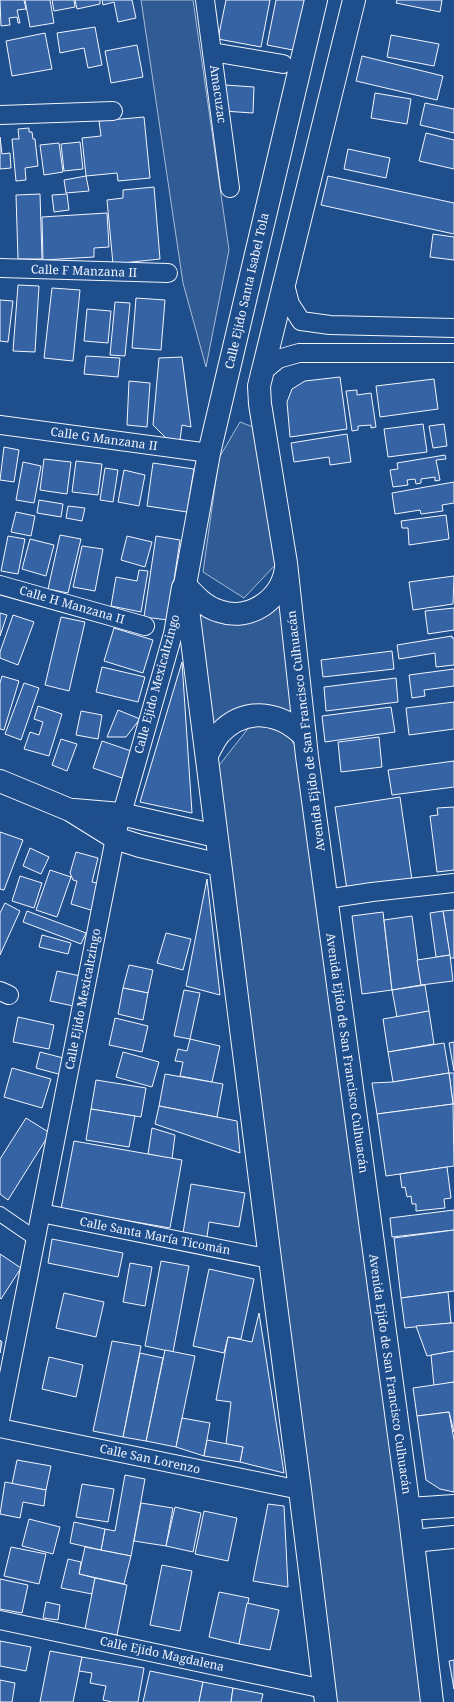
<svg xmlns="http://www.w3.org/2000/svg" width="454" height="1702" viewBox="0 0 454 1702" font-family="'Noto Serif',serif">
<rect width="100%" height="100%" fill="#1f4e8c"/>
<!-- built -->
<g fill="#305b95" stroke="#a8bbd7">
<path d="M141 0H193L229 250 206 367 183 283Z"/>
<path d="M240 422 253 427 278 562 244 598 203 572 219 458Z"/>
<path d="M281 580 298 744 292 741 302 759 423 1702H330L210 777 250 726 269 727 247 712 212 760 196 586 233 610Z"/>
</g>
<!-- building -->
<g fill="#3563a3" stroke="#f2f6ff">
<path d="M0 0H24L26 9 17 10 20 23H18L17 17 9 18 10 25 1 26Z"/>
<path d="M25 0H50L54 23 30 27Z"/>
<path d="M52 0H74L75 7 54 11Z"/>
<path d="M75 0H100V4L77 9Z"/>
<path d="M102 0H132L136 18 118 22 114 2 103 5Z"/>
<path d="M226 0H270L261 47 218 39Z"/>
<path d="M276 0H308L298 51 267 45Z"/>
<path d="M397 0H442L440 12 396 3Z"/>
<path d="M95 27 102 65 88 68 84 48 60 53 57 33Z"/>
<path d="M45 33 52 69 12 76 6 41Z"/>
<path d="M391 35 439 44 434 66 387 57Z"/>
<path d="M137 45 143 77 111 83 105 51Z"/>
<path d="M362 56 443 76 437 100 356 81Z"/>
<path d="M225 85 254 87 253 113 223 111Z"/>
<path d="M375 93 411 99 407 124 371 118Z"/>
<path d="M425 103 454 109V133L420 125Z"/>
<path d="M144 117 150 178 118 181 117 173 86 176 82 138 101 136 99 121Z"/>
<path d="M29 128V132H32L33 139H35L38 166 25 168 26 180 16 181 12 139H19L18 129Z"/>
<path d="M426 133 454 140V169L419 161Z"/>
<path d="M0 137 2 154 10 153 11 168 0 169Z"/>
<path d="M80 142 83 169 64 171 61 144Z"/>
<path d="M59 143 63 172 44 175 40 145Z"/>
<path d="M348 149 390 158 386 178 344 169Z"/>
<path d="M86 176 89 191 66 193 64 180Z"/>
<path d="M328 176 454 203V234L321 205Z"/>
<path d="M154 187 160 259 113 264 107 200 123 198V190Z"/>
<path d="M40 194 42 259H18L16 195Z"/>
<path d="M67 194 69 210 54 212 52 195Z"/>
<path d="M107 213 109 247 94 248V257L43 260 42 217Z"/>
<path d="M433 234 454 237V260L430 257Z"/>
<path d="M18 285 39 286 35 352 13 351Z"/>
<path d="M52 288 80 290 73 361 44 358Z"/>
<path d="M136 298 165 300 161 350 132 348Z"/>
<path d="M0 300 13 301 8 342 0 341Z"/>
<path d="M115 302 130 303 125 356 110 355Z"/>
<path d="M87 309 111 311 108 343 84 341Z"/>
<path d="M86 356 120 358 118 377 84 374Z"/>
<path d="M182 357 191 427 182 425 180 440 169 441 153 425 159 358Z"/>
<path d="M340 377 347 429 290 437 287 402 292 389 305 381Z"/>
<path d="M434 379 438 409 380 417 376 386Z"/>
<path d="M129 381 150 383 147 427 127 425Z"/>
<path d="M357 390V395L371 393 376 427 371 428V425L358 426V430L352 431 346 391Z"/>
<path d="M423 424 427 452 388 457 384 429Z"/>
<path d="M444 424 447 446 433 448 429 426Z"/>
<path d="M347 434 351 462 330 465 329 457 294 462 291 443Z"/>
<path d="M4 447 19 450 14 482 0 480Z"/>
<path d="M445 455 446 459 436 460 440 480 435 481V477L421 479V483L416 484 415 479 407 480 408 485 393 487 390 470 398 469 397 463Z"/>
<path d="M44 459 71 462 67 494 40 490Z"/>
<path d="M76 461 102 464 98 495 72 492Z"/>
<path d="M23 462 41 466 34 503 16 500Z"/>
<path d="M153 463 194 469 187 512 147 506Z"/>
<path d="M105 468 118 470 113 502 100 500Z"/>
<path d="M124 470 145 475 139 506 118 502Z"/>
<path d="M454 482V503L442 505 443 511 421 514 420 510 395 514 392 493Z"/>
<path d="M39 500 63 504 61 517 37 513Z"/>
<path d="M68 506 85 508 82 521 66 518Z"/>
<path d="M16 512 35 516 31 536 11 532Z"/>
<path d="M446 515 449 539 409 545 408 528H402L401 521Z"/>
<path d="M60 535 81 539 68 593 48 589Z"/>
<path d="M8 536 25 539 18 574 1 571Z"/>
<path d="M127 536 152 542 145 567 121 560Z"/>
<path d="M156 536 180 540 168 620 144 617Z"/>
<path d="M30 539 54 545 46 576 22 569Z"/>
<path d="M82 546 103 549 95 591 73 587Z"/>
<path d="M139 570 148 571 141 612 111 606 116 577 137 581Z"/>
<path d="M454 576 453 604 413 610 409 582Z"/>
<path d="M454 608V630L428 634 425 611Z"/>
<path d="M0 613 7 615 0 636Z"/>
<path d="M13 615 34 622 18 665 0 658V652Z"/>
<path d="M61 617 85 622 69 691 45 685Z"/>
<path d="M114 628 153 640 143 673 104 661Z"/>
<path d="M452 636V638H454V665L436 667 435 653 399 659 397 645Z"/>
<path d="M392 651 394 669 323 677 321 660Z"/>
<path d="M182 662 192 813 140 802Z"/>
<path d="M102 667 145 677 138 702 96 692Z"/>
<path d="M454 669V686L424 690 425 696 412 698 409 675Z"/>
<path d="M2 676 19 681 4 730 0 729V683Z"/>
<path d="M396 678 398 702 326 711 324 687Z"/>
<path d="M24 683 39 688 21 740 5 734Z"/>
<path d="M454 702V729L409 735 406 708Z"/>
<path d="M38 706 62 714 49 756 24 749 30 732 39 735 43 722 34 719Z"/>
<path d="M391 707 395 732 325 742 322 716Z"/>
<path d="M118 710 140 719 126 737H107Z"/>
<path d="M81 711 102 715 98 739 76 735Z"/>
<path d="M379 737 382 767 341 772 338 742Z"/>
<path d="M61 739 77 744 67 771 52 765Z"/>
<path d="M102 741 131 751 122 778 93 768Z"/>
<path d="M454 761V787L392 795 388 770Z"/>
<path d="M400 797 412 880 347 890 335 807Z"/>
<path d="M454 807V870L437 872 430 816 438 815 437 808Z"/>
<path d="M0 832 23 840 4 890 0 889Z"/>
<path d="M30 848 49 857 41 874 23 866Z"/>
<path d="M76 852 98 858 92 882 102 884 94 911 71 904 77 881 73 880 70 873Z"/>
<path d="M50 870 71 877 57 917 36 910Z"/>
<path d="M20 876 42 883 34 908 12 901Z"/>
<path d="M207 879 220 995 186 986Z"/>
<path d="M5 903 20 911 0 955V913Z"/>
<path d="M454 910V958H450L443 911Z"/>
<path d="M27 911 86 933 81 944 23 922Z"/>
<path d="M443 911 450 955 436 957 430 913Z"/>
<path d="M383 912 392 990 362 994 352 916Z"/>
<path d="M412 916 421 985 392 990 384 920Z"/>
<path d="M166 933 191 939 183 970 157 963Z"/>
<path d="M42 935 71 943 68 954 39 947Z"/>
<path d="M450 955 453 981 421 985 417 960Z"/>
<path d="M129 965 153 970 148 993 123 988Z"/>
<path d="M57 971 85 977 78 1007 50 1001Z"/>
<path d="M425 985 429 1011 397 1017 392 990Z"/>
<path d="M123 988 148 993 143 1020 118 1014Z"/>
<path d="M184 990 200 993 190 1039 174 1036Z"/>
<path d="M429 1011 434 1044 388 1052 383 1019Z"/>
<path d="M18 1017 54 1025 49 1049 13 1042Z"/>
<path d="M115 1018 148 1026 142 1052 109 1045Z"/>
<path d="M190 1039 220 1046 212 1082 180 1076 183 1062 175 1061 178 1049 187 1051Z"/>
<path d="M454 1042V1071L449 1043Z"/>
<path d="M444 1043 449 1073 393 1082 388 1052Z"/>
<path d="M40 1052 67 1059 62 1075 36 1068Z"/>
<path d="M123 1052 159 1062 152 1087 116 1077Z"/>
<path d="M12 1068 51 1079 42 1108 4 1097Z"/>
<path d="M449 1073H454V1104H453Z"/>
<path d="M449 1073 453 1104 377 1114 372 1083 393 1082Z"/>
<path d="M165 1074 223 1084 217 1117 159 1106Z"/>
<path d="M96 1080 146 1088 141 1117 91 1109Z"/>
<path d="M453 1104 454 1166 386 1176 377 1114Z"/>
<path d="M159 1106 237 1121 240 1153 155 1124Z"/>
<path d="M91 1109 135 1116 129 1147 86 1140Z"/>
<path d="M26 1118 50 1133 8 1200 0 1194V1159Z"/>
<path d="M152 1128 175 1135 172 1159 148 1154Z"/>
<path d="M74 1141 182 1160 170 1228 61 1209Z"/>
<path d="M447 1167 451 1198 444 1199 445 1208 416 1211V1204H412L411 1196 407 1197 405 1187 402 1188 400 1174Z"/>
<path d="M191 1184 245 1193 239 1227 209 1222 207 1237 183 1233Z"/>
<path d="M454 1210V1230L392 1237 390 1218Z"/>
<path d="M454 1230V1291L401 1298 394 1238Z"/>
<path d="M52 1239 123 1253 118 1277 48 1263Z"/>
<path d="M0 1254 21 1268 1 1299 0 1298Z"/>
<path d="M161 1261 189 1266 173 1352 145 1346Z"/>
<path d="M130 1263 152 1267 145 1306 123 1302Z"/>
<path d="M209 1269 254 1279 241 1339 228 1337 224 1353 193 1346Z"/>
<path d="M448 1292 451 1323 405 1328 401 1298Z"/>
<path d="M64 1293 104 1302 96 1337 56 1328Z"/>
<path d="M259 1313 284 1473 240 1462 243 1447 226 1444 231 1402 216 1400 228 1337 252 1342Z"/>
<path d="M451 1323H454V1351L427 1356 416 1326Z"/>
<path d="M0 1340 2 1342 0 1353Z"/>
<path d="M112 1341 141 1346 123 1437 93 1431Z"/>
<path d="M165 1350 195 1356 176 1447 146 1441Z"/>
<path d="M454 1351V1382L434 1386 431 1355Z"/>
<path d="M140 1353 163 1358 146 1441 123 1437Z"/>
<path d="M49 1357 83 1365 76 1397 42 1389Z"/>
<path d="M454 1382V1432L449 1412 417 1416 413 1388Z"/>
<path d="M449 1412 454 1440V1492L440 1489 426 1480 417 1416Z"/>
<path d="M182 1418 210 1423 204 1456 176 1447Z"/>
<path d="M207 1440 243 1447 240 1462 204 1456Z"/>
<path d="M17 1460 51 1466 46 1490 12 1484Z"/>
<path d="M125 1475 145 1479 131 1556 101 1550 105 1529 115 1531Z"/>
<path d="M5 1482 46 1490 44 1506 23 1502 20 1518 0 1514Z"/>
<path d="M82 1484 114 1489 108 1522 76 1517Z"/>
<path d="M141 1503 173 1508 166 1546 134 1541Z"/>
<path d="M268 1504 284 1506 288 1587 253 1581Z"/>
<path d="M175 1507 201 1513 193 1552 166 1546Z"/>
<path d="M204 1511 237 1518 228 1561 195 1554Z"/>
<path d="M29 1519 60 1527 53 1554 22 1546Z"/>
<path d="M74 1522 105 1529 101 1550 70 1543Z"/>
<path d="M11 1547 46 1554 39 1584 4 1576Z"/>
<path d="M85 1547 131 1556 124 1584 79 1574Z"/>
<path d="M68 1559 81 1562 79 1574 95 1578 92 1594 61 1588Z"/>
<path d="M162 1565 192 1571 180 1631 150 1625Z"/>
<path d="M95 1578 127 1585 117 1635 85 1629Z"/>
<path d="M0 1579 28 1585 22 1613 0 1609Z"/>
<path d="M219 1592 249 1598 239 1644 209 1637Z"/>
<path d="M46 1602 60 1605 58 1620 43 1618Z"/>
<path d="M247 1603 279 1610 270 1650 239 1644Z"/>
<path d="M0 1641 31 1647 26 1671 0 1666Z"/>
<path d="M50 1651 82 1657 73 1702H40Z"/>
<path d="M82 1657 144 1668 138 1702H112L103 1700 106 1686 90 1683 92 1673 79 1671Z"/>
<path d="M454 1660V1689L449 1661Z"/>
<path d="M150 1671 203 1682 199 1702H143Z"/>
<path d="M0 1680 15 1683 12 1702H0Z"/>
<path d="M203 1682 233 1688 231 1702H199Z"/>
<path d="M233 1688 263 1694 261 1702H231Z"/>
</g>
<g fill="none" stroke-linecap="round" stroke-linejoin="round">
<defs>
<path id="pedestrian" d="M0 1214 35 1238"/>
<g id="minor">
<path d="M205 0 230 188"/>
<path d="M212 52 283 64"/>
<path d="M0 115 113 111"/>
<path d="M0 268 168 273"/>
<path d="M284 281 290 304 301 321 330 325 454 328"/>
<path d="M260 374 278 359 299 353H454"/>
<path d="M0 425 209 453"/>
<path d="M0 585 145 626"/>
<path d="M326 899 372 892 454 883"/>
<path d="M0 991 9 995"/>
<path d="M41 1213 270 1259"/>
<path d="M0 1420 115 838 173 634 181 587"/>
<path d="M0 1428 300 1490"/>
<path d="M0 1620 324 1689"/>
</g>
<g id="tertiary">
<path d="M316 0 209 453 185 585 270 1259 300 1490 326 1702"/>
<path d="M354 0 259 386 260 404 286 563 307 756 409 1509 432 1702"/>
<path d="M185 585C195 596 205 607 219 611 250 622 282 599 286 568"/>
<path d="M207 755C211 747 215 739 220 733 246 706 281 712 305 737"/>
<path d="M0 781 70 810 115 838 140 846 220 865"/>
<path d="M74 810 121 814 216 836"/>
<path d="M409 1509 454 1506"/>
<path d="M413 1541 454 1537"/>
</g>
</defs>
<!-- pedestrian casing -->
<use href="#pedestrian" stroke="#f2f6ff" stroke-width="16"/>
<!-- minor casing -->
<use href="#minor" stroke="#f2f6ff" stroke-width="20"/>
<!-- tertiary casing -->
<use href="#tertiary" stroke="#f2f6ff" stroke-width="24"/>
<!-- pedestrian -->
<use href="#pedestrian" stroke="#1f4e8c" stroke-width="14"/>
<!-- minor -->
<use href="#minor" stroke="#1f4e8c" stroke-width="18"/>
<!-- tertiary -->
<use href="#tertiary" stroke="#1f4e8c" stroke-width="22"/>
</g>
<g text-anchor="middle" stroke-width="3" stroke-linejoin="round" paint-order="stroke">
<!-- street labels -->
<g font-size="12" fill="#f2f6ff" stroke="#1f4e8c">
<text transform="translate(218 94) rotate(82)" y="4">Amacuzac</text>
<text transform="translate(84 271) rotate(2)" y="4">Calle F Manzana II</text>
<text transform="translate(247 291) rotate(-77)" y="4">Calle Ejido Santa Isabel Tola</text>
<text transform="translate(104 439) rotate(8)" y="4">Calle G Manzana II</text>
<text transform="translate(72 605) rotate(16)" y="4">Calle H Manzana II</text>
<text transform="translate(157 684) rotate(-75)" y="4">Calle Ejido Mexicaltzingo</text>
<text transform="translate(306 731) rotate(-97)" y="4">Avenida Ejido de San Francisco Culhuacán</text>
<text transform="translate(83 999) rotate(-79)" y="4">Calle Ejido Mexicaltzingo</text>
<text transform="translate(347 1053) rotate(82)" y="4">Avenida Ejido de San Francisco Culhuacán</text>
<text transform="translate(155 1236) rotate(11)" y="4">Calle Santa María Ticomán</text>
<text transform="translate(390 1374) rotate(82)" y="4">Avenida Ejido de San Francisco Culhuacán</text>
<text transform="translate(150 1459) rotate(12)" y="4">Calle San Lorenzo</text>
<text transform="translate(162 1654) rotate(12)" y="4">Calle Ejido Magdalena</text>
</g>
</g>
</svg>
